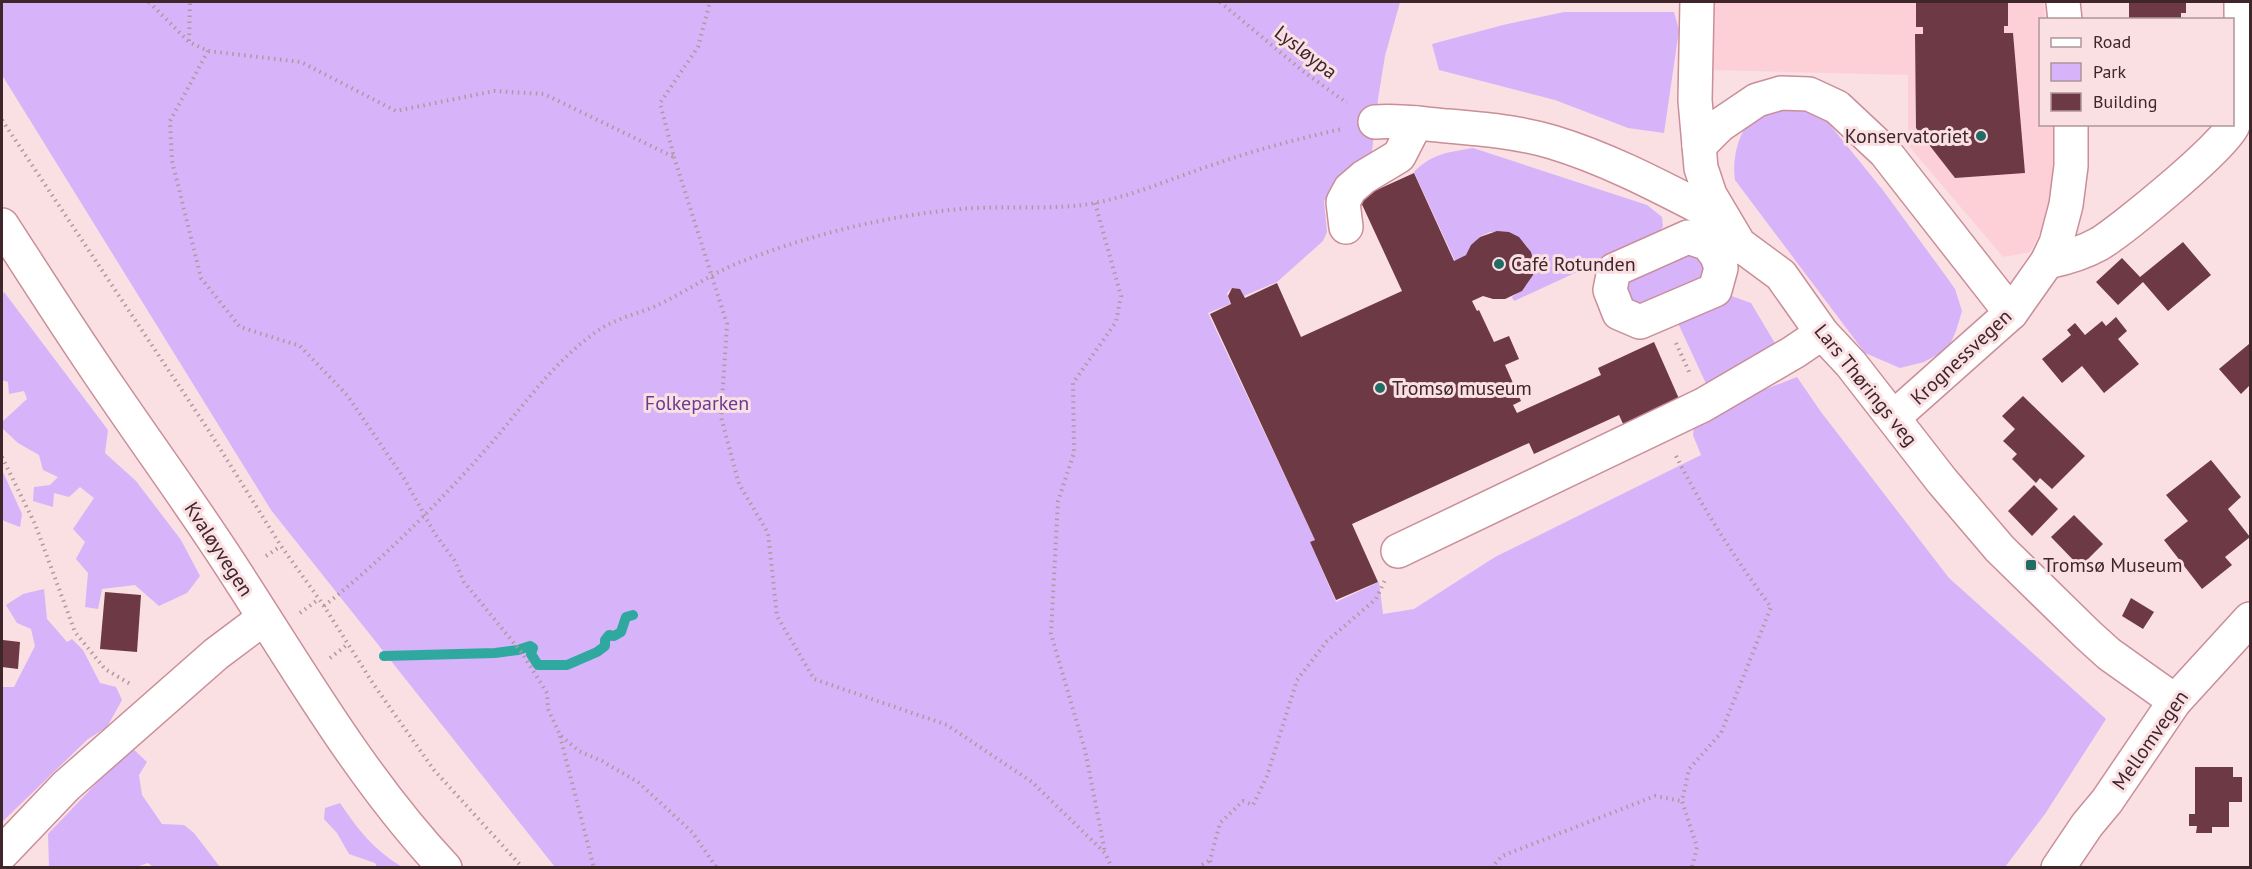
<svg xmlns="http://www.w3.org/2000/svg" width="2252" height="869" viewBox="0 0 2252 869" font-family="'PT Sans',sans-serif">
<rect width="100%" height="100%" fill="#fadfe3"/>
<!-- built -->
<path fill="#fdd0d8" d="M1713 2H2044L2045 19 2040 20V124L2053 125 2056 168 2050 213 2030 252 2003 257 1908 145V75L1712 70Z"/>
<!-- green -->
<g fill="#d7b3fa">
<path d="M2 2H1400L1385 56 1378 99 1371 160 1351 170 1324 201 1327 232 1323 241 1277 282 1244 296 1238 289 1232 288 1227 293 1230 304 1208 313 1315 540 1310 542 1336 602 1379 582 1383 614 1414 609 1495 557 1701 455 1693 435 1694 427 1725 405 1797 377 1821 412 1949 578 2106 719 2045 814 2005 867H555L271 510 2 75Z"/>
<path d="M1564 12H1674L1679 30 1664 133 1628 128 1555 100 1439 70 1432 44 1503 25Z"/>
<path d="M1787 107 1798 108 1826 120 1882 189 1948 279 1955 289 1962 311 1956 331 1948 349 1924 362 1900 368 1865 353 1735 180C1732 162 1737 134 1751 121 1760 112 1775 110 1787 107Z"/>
<path d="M1473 148 1647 205 1662 217 1663 227 1653 237 1514 301 1512 297 1523 289 1532 258 1527 246 1517 237 1505 232H1490L1479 237 1467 254 1455 261 1414 172C1431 154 1449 152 1473 148Z"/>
<path d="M1696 252 1709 275 1648 307 1634 303 1627 292 1626 284 1634 271Z"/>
<path d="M4 292 108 430 105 453 136 481 181 540 200 576 187 593 159 606 135 585 102 589 98 609 85 607 88 573 76 559 85 542 73 529 94 498 80 487 69 497 54 493 53 507 33 501 34 487 50 485 58 477 43 470 39 455 18 443 2 428V422L27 399 24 391 9 394 8 382 2 380V297Z"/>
<path d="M1726 294 1751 303 1779 350 1709 390 1677 321Z"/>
<path d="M2 470 22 514 20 527 4 521 2 517Z"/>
<path d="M44 589 47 619 67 642 72 639 83 650 100 683 116 687 122 700 107 727 88 739 2 822V687H14L35 646 31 629 17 623 6 605 23 594Z"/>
<path d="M131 747 147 762 139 775 142 795 162 824 184 825 194 833 220 867H153L148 863 133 868 49 867 48 834Z"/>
<path d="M340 803C359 831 373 849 402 867H377L375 863 349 854 337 833 324 819 325 808Z"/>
</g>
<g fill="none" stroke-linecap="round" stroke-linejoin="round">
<!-- stream -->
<path stroke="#2fa99f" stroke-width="10" d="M384 656 495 653 518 650 530 646 533 648 531 654 538 665H567L597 652 605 646V640L609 635 614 636 621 632 626 617 633 615"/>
</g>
<!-- building -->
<g fill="#6d3944">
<path d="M1916 2H2008V26H2004V33H2013L2025 173 1955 178 1916 128 1915 34H1923V27H1916Z"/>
<path d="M2129 2H2186V13H2181V20H2129Z"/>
<path d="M1414 173 1454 261 1466 255 1471 245 1480 237 1497 231 1509 232 1519 237 1531 252 1534 264 1533 275 1522 291 1505 299H1493L1483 296 1472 301 1477 311 1479 310 1494 342 1509 336 1519 359 1505 365 1521 401 1513 405 1517 413 1601 375 1598 368 1654 342 1680 401 1624 426 1619 415 1534 454 1529 443 1352 524 1378 582 1336 600 1310 542 1315 540 1210 314 1231 304 1228 296 1232 288 1240 289 1245 298 1277 283 1301 337 1402 291 1359 198Z"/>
<path d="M2183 242 2211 275 2168 311 2143 282 2118 305 2096 282 2122 258 2140 277Z"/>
<path d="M2116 317 2127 331 2118 339 2139 364 2104 393 2082 366 2062 383 2042 359 2071 335 2067 330 2075 323 2085 335 2102 321 2106 326Z"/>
<path d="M2249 344 2250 385 2241 394 2219 369Z"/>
<path d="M2023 396 2085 456 2052 489 2040 478 2036 483 2012 459 2017 454 2003 441 2015 429 2002 416Z"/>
<path d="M2211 460 2241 497 2228 509 2250 537 2225 557 2232 565 2202 589 2164 540 2188 521 2166 495Z"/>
<path d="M2034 485 2058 509 2032 536 2008 511Z"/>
<path d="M2074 515 2103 544 2080 567 2051 537Z"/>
<path d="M105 592 141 595 137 652 100 649Z"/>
<path d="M2131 598 2154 612 2143 629 2122 616Z"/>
<path d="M3 640 20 642 18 669 2 667Z"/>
<path d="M2195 767H2233V777H2242V802H2229V827H2212V833H2196L2197 826H2189V814H2195Z"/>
</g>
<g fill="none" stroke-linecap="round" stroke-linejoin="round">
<defs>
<g id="minor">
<path d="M1697 2 1695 100 1701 168 1710 195 1739 244 1781 275 1822 333 1851 364 1942 481 2000 549 2088 635 2109 654 2175 701"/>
<path d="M2063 2 2065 20"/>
<path d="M1375 122C1399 120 1424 124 1448 126 1483 129 1518 132 1552 142 1612 160 1668 191 1723 219"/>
<path d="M1699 146 1720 125 1757 100 1781 93 1809 94 1837 107 1885 152 2011 313"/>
<path d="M2 225C39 282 75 339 114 395 155 455 198 514 237 575 302 675 363 781 445 868"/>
<path d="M1346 227 1343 202 1350 189 1364 177 1399 156 1416 123"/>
<path d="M1717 256 1708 244 1688 237 1614 270 1610 290 1619 313 1640 322 1715 290 1721 268 1717 256 1739 244"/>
<path d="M2047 262C2066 258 2083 253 2099 244 2121 231 2226 145 2233 125 2244 92 2241 37 2241 2"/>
<path d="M1894 417 2011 313 2047 262 2056 243 2066 205 2071 166V124"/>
<path d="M1398 551 1703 405 1794 352 1822 333"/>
<path d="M2 853 66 786 216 654 264 618"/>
<path d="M2058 868 2087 825 2107 801 2175 701 2250 619"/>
</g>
</defs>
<!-- minor casing -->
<use href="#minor" stroke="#ca8e99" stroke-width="36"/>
<!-- path -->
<g stroke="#b2989c" stroke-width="4" stroke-dasharray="1.5 4.5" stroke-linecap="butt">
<path d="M149 2 189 42 208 51 301 62 396 111 494 91 544 94 674 157 660 103 698 47 710 2"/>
<path d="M1220 2 1304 72 1347 103"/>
<path d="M189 41 190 2"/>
<path d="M208 51 170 121 172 161 201 278 240 327 300 346 347 395 405 480 435 534 455 561 464 582 522 653 547 693 548 709 560 735 579 751 602 761 638 782 692 832 717 868"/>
<path d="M2 120 209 431 281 546 324 606 374 685 434 770 523 868"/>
<path d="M674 157 727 324 721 417 739 484 768 533 777 616 814 679 947 725 1032 782 1105 853 1112 868"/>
<path d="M1095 203 1121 296 1116 322 1073 383 1074 453 1058 501 1051 634 1085 750 1105 852"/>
<path d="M1676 343 1690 374"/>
<path d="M1676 456C1703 509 1736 560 1771 607L1721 733 1689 769 1682 801 1697 847 1692 868"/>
<path d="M2 457 35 524 75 632 105 669 132 685"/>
<path d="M266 556 281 546"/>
<path d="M324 606C383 559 438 504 488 447 523 407 552 363 596 332 615 318 639 314 660 304 687 291 711 274 738 263 809 235 885 216 960 209 1003 205 1054 211 1095 203 1135 195 1173 178 1212 165 1255 150 1297 139 1342 129"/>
<path d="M300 613 319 599"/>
<path d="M330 658 348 644"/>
<path d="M560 736 594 868"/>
<path d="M1197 868 1210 860"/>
<path d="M1212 868 1210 860 1220 823 1243 801 1253 805 1267 776 1297 680 1327 641 1376 599 1385 580"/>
<path d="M1491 868 1502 856 1655 796 1682 801"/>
</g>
<!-- minor -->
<use href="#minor" stroke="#fff" stroke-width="33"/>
</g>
<!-- markers -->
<g fill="#226c66" stroke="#fadfe3" stroke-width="2">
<circle cx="1981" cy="136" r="6"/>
<circle cx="1499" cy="264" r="6"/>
<circle cx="1380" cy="388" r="6"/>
<rect x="2025" y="559" width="12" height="12" rx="3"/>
</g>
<g text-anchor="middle" stroke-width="6" stroke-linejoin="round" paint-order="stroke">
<!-- street labels -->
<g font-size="20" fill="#3f262b" stroke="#fadfe3">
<text transform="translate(1306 52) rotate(38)" y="7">Lysløypa</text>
<text transform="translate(1961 357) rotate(-43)" y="7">Krognessvegen</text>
<text transform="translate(1866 385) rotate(51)" y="7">Lars Thørings veg</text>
<text transform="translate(219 549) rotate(57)" y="7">Kvaløyvegen</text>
<text transform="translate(2150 740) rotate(-55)" y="7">Mellomvegen</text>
</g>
<!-- poi labels -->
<g font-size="20" fill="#3f262b" stroke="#fadfe3" text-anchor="start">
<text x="1969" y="143" text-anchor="end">Konservatoriet</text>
<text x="1511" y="271">Café Rotunden</text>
<text x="1392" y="395">Tromsø museum</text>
<text x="2043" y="572">Tromsø Museum</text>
</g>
<!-- park labels -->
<g font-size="20" fill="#693c8f" stroke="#fadfe3">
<text x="697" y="410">Folkeparken</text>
</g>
</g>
<!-- border -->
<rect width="2252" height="869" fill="none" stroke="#3f262b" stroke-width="6"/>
<!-- legend -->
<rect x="2039" y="18" width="195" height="108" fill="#fadfe3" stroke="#af9599" stroke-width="1.5"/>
<rect x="2051" y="38" width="30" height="9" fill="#ffffff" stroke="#af9599" stroke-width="1.5"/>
<text x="2093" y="48" font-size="18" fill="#3f262b">Road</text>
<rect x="2051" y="63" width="30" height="18" fill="#d7b3fa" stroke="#af9599" stroke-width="1.5"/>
<text x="2093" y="78" font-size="18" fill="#3f262b">Park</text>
<rect x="2051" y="93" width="30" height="18" fill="#6d3944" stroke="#af9599" stroke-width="1.5"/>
<text x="2093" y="108" font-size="18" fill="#3f262b">Building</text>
</svg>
